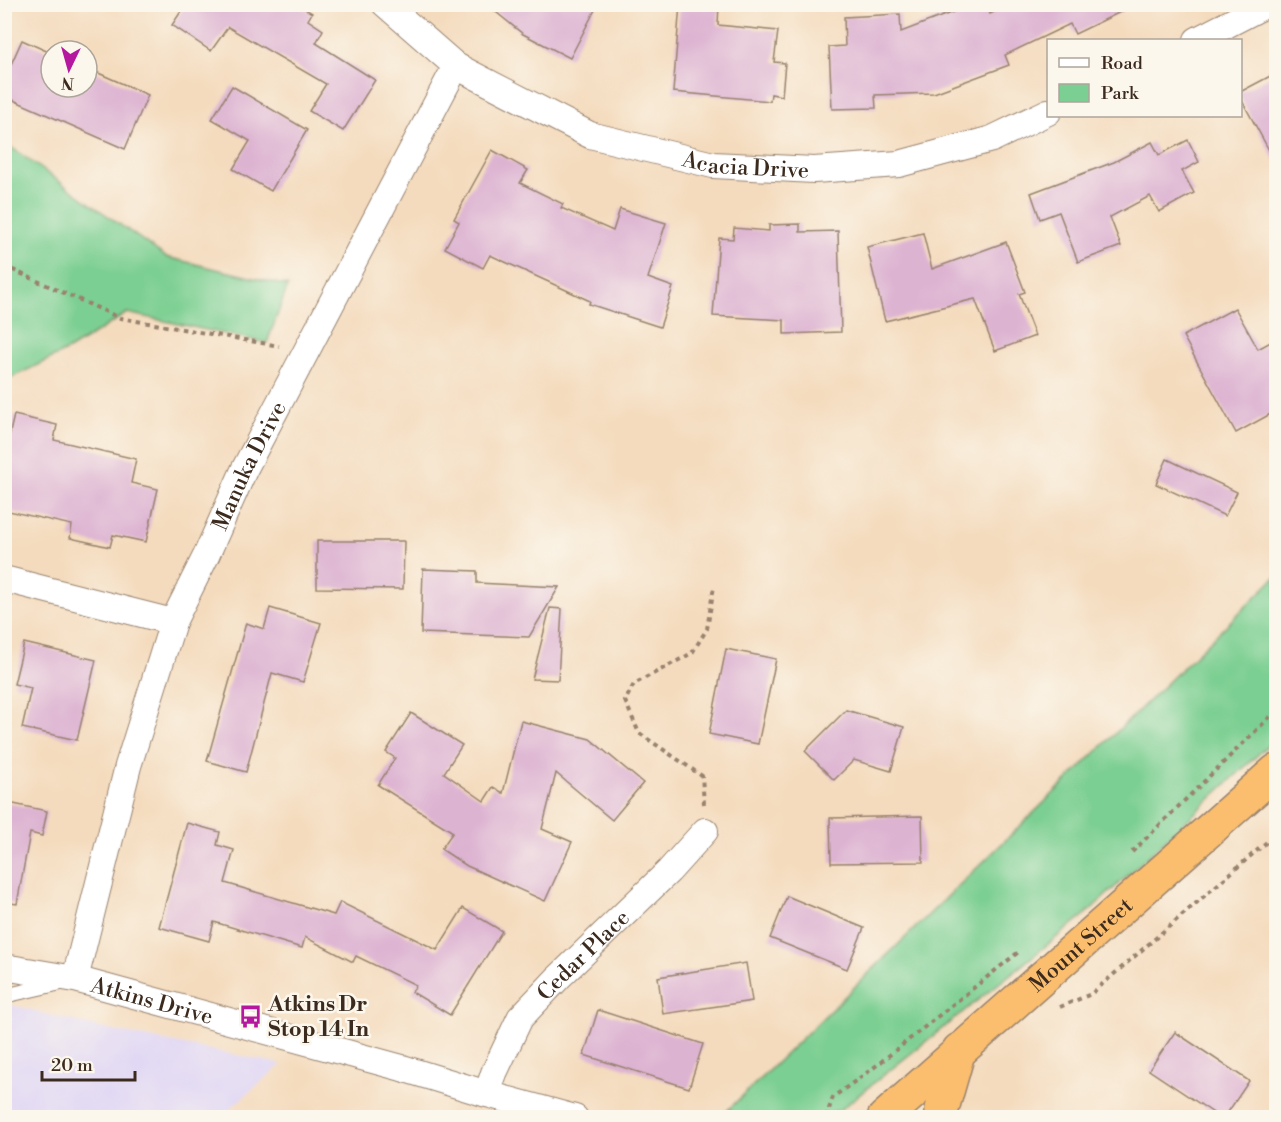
<svg xmlns="http://www.w3.org/2000/svg" width="1281" height="1122" viewBox="0 0 1281 1122" font-family="'Libre Bodoni',serif">
<rect width="100%" height="100%" fill="#fbf7ec"/>
<filter id="ink" filterUnits="userSpaceOnUse"><feTurbulence type="fractalNoise" baseFrequency=".0167" numOctaves="2"/><feDisplacementMap in="SourceGraphic" scale="12" xChannelSelector="R" yChannelSelector="G"/><feConvolveMatrix kernelMatrix="1 2 1 2 8 2 1 2 1" color-interpolation-filters="sRGB"/></filter>
<filter id="wash" filterUnits="userSpaceOnUse"><feTurbulence type="fractalNoise" baseFrequency=".008" numOctaves="4" result="noise"/><feDisplacementMap in="SourceGraphic" scale="24" xChannelSelector="R" yChannelSelector="G"/><feGaussianBlur stdDeviation="1.35" result="paint"/><feColorMatrix in="noise" values="0 0 0 0 0 0 0 0 0 0 0 0 0 0 0 0 0 1.4 0 .05"/><feComposite in="paint" operator="in"/></filter>
<g filter="url(#wash)">
<rect width="100%" height="100%" fill="#f4dbbe"/>
<!-- built -->
<path fill="#dfd5f5" d="M4 1003 109 1030 282 1064 220 1117H5Z"/>
<!-- green -->
<g fill="#7bcf92" stroke="#5b7c58" stroke-width="1.5">
<path d="M5 143 166 257 288 286 267 343 127 313 70 349 11 378 5 376Z"/>
<path d="M1276 577V738L1086 914 841 1109 822 1117 732 1118 725 1113Z"/>
</g>
<g id="blocks">
<!-- building -->
<g fill="#ddb3d2">
<path d="M186 4H297L312 13 308 20 323 30 316 43 375 80 343 131 309 111 326 84 228 27 211 51 172 25Z"/>
<path d="M486 4H598L570 58 523 34Z"/>
<path d="M680 4H719L718 25 778 31 774 62 785 63 782 96 771 94 770 101 673 92Z"/>
<path d="M974 4H986L990 14 1011 4H1137L1075 34 1070 24 1005 55 1009 65 934 93 875 95 876 108 832 109 829 47 845 46 844 17 900 14 901 32Z"/>
<path d="M22 40 51 53V87H87V68L148 95 125 149 4 96V80Z"/>
<path d="M1276 73V163L1240 97V92Z"/>
<path d="M232 86 307 130 271 191 233 169 250 141 212 119Z"/>
<path d="M1188 140 1199 162 1182 171 1194 193 1159 212 1150 196 1110 217 1121 246 1078 262 1059 212 1040 219 1031 193 1114 162 1152 142 1159 155Z"/>
<path d="M492 150 528 170 520 183 563 204 561 208 613 231 620 209 666 223 648 278 673 287 660 327 589 304 590 301 490 255 483 268 445 248 459 222 454 219Z"/>
<path d="M800 224V232L838 231 841 332 784 334V320L713 316 719 238 733 239 734 228 769 231V225Z"/>
<path d="M923 233 932 269 1006 242 1025 292 1019 294 1035 336 995 351 975 299 885 321 867 247Z"/>
<path d="M1235 308 1258 349 1276 339V411L1236 433 1183 336Z"/>
<path d="M14 415 57 425 54 440 136 459 131 483 158 489 146 542 113 535 110 547 70 538 72 525 4 510V458Z"/>
<path d="M1167 459 1237 492 1225 516 1156 484Z"/>
<path d="M317 541H404L403 589 317 588Z"/>
<path d="M423 569 477 571V583L559 587 529 637 421 633Z"/>
<path d="M270 608 321 623 303 682 272 673 246 772 207 761 246 623 264 629Z"/>
<path d="M550 608 562 609 558 680 532 679Z"/>
<path d="M24 643 96 660 77 740 22 728 31 688 14 684Z"/>
<path d="M726 649 776 659 758 744 709 734Z"/>
<path d="M846 710 904 727 891 771 854 760 834 780 805 751Z"/>
<path d="M411 713 462 745 444 773 484 801 493 787 503 793 521 721 590 739 643 783 612 820 556 773 542 829 572 842 545 901 467 866 441 849 453 832 378 785 395 758 386 752Z"/>
<path d="M4 802 47 811 42 836 30 833 17 904 4 902Z"/>
<path d="M922 816 923 862 831 863 830 818Z"/>
<path d="M187 823 220 832 217 845 234 850 225 883 334 915 340 902 437 950 463 908 502 931 450 1015 412 992 416 985 356 956 353 962 305 937 302 948 214 922 209 941 159 927Z"/>
<path d="M787 896 864 928 847 969 770 938Z"/>
<path d="M746 963 752 1001 663 1014 658 977Z"/>
<path d="M598 1010 703 1044 689 1088 584 1055Z"/>
<path d="M1175 1032 1249 1081 1224 1118H1221L1149 1070Z"/>
</g>
</g>
</g>
<g filter="url(#ink)">
<use href="#blocks" fill-opacity="0" stroke="#98826e" stroke-width="1.5"/>
<g fill="none" stroke-linecap="round" stroke-linejoin="round">
<defs>
<path id="service" d="M4 996 61 983"/>
<g id="minor">
<path d="M1197 40 1267 4"/>
<path id="s1" d="M456 66 590 135 713 165 814 170 899 164 992 139 1048 112"/>
<path d="M4 579 173 622"/>
<path id="s2" d="M4 967 75 979 402 1068 487 1094 575 1118"/>
<path id="s3" d="M75 979 128 766 173 622 206 556 244 470 456 66 385 4"/>
<path id="s4" d="M487 1094 494 1073 520 1018 558 978 669 871 705 831"/>
</g>
<g id="trunk">
<path id="s5" d="M884 1118 1276 771"/>
<path d="M942 1118V1109L959 1050"/>
</g>
</defs>
<!-- service casing -->
<use href="#service" stroke="#98826e" stroke-width="16"/>
<!-- minor casing -->
<use href="#minor" stroke="#98826e" stroke-width="28"/>
<!-- trunk casing -->
<use href="#trunk" stroke="#98826e" stroke-width="36"/>
<!-- path -->
<g stroke="#98826e" stroke-width="4" stroke-dasharray="4.5 4.5" stroke-linecap="butt">
<path d="M4 266 120 318 279 346"/>
<path d="M704 804 702 776 639 733 625 701 634 684 692 653 707 629 714 586"/>
<path d="M1132 852 1276 711"/>
<path d="M1060 1007 1091 994 1276 834"/>
<path d="M826 1118 833 1097 872 1069 1021 950"/>
</g>
<!-- service -->
<use href="#service" stroke="#fff" stroke-width="14"/>
<!-- minor -->
<use href="#minor" stroke="#fff" stroke-width="26"/>
<!-- trunk -->
<use href="#trunk" stroke="#fbbe6e" stroke-width="33"/>
</g>
</g>
<!-- icons -->
<defs>
<symbol id="bus-bare" viewBox="-9 -9 18 18"><path d="M-5-6H5V4H4V6H2V4H-2V6H-4V4H-5ZM-3.5-4V0h7V-4ZM-3.5 1.2v1.5H-2V1.2ZM2 1.2v1.5H3.5V1.2Z" fill="#b5179e" stroke="#fbf7ec" stroke-width="2.5" paint-order="stroke"/></symbol>
</defs>
<g fill-rule="evenodd">
<use href="#bus-bare" x="234" y="1000" width="33" height="33"/>
</g>
<g text-anchor="middle" stroke-width="5" stroke-linejoin="round" paint-order="stroke">
<!-- street labels -->
<g font-size="22" fill="#3b2a1e" stroke="#fbf7ec">
<text dy="8" stroke="none"><textPath href="#s1" startOffset="310">Acacia Drive</textPath></text>
<text dy="8" stroke="none"><textPath href="#s3" startOffset="544">Manuka Drive</textPath></text>
<text dy="8" stroke="none"><textPath href="#s5" startOffset="262">Mount Street</textPath></text>
<text dy="8" stroke="none"><textPath href="#s4" startOffset="172">Cedar Place</textPath></text>
<text dy="8" stroke="none"><textPath href="#s2" startOffset="152">Atkins Drive</textPath></text>
</g>
<!-- poi labels -->
<g font-size="22" font-weight="bold" fill="#3b2a1e" stroke="#fbf7ec" text-anchor="start">
<text x="268" y="1011">Atkins Dr<tspan x="268" dy="25">Stop 14 In</tspan></text>
</g>
</g>
<!-- margin -->
<rect width="1281" height="1122" fill="none" stroke="#fbf7ec" stroke-width="24"/>
<!-- legend -->
<rect x="1047" y="39" width="195" height="78" fill="#fbf7ec" stroke="#aea59a" stroke-width="1.5"/>
<rect x="1059" y="58" width="30" height="9" fill="#ffffff" stroke="#aea59a" stroke-width="1.5"/>
<text x="1101" y="69" font-size="18" fill="#3b2a1e">Road</text>
<rect x="1059" y="84" width="30" height="18" fill="#7bcf92" stroke="#aea59a" stroke-width="1.5"/>
<text x="1101" y="99" font-size="18" fill="#3b2a1e">Park</text>
<!-- north arrow -->
<g transform="translate(69 69) rotate(185)"><circle r="28" fill="#fbf7ec" stroke="#aea59a" stroke-width="1.5"/>
<path d="M0-4.5L10 22L0 15L-10 22Z" fill="#b5179e"/>
<text y="-9" font-size="16" font-weight="bold" text-anchor="middle" fill="#3b2a1e">N</text>
</g>
<!-- scale -->
<path d="M42 1071v9h93v-9" fill="none" stroke="#3b2a1e" stroke-width="3"/>
<text x="51" y="1071" font-size="18" fill="#3b2a1e" stroke="#fbf7ec" stroke-width="4.5" paint-order="stroke">20 m</text>
</svg>
